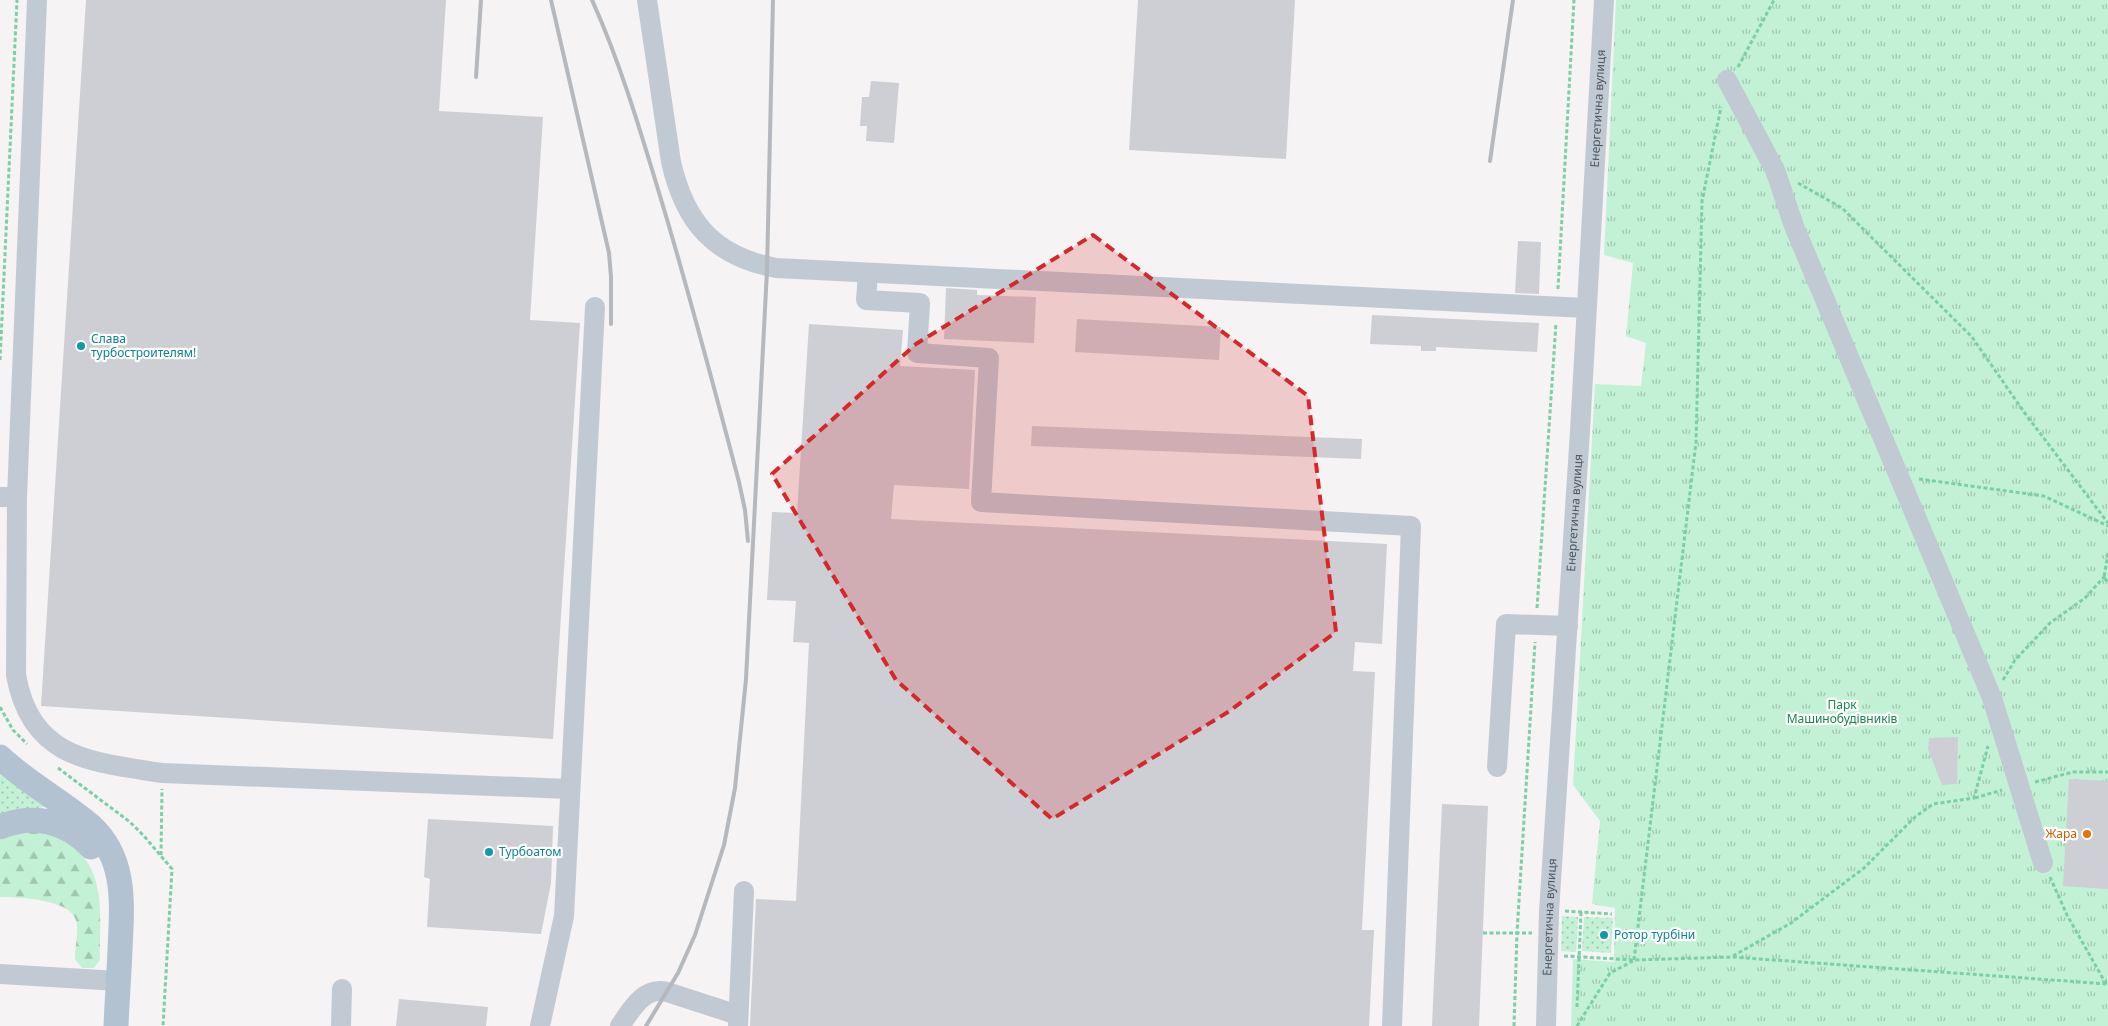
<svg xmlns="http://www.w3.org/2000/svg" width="2108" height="1026" viewBox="0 0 2108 1026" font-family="'Noto Sans',sans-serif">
<defs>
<pattern id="grass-dots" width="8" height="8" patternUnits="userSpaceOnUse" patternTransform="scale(1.25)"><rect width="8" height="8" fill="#c3f1d5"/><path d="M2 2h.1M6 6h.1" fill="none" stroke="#a0c6b0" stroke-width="1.8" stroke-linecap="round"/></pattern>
<pattern id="forest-firs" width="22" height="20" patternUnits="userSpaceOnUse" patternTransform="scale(1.25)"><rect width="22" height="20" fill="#c3f1d5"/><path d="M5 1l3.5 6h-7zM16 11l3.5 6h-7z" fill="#a0c6b0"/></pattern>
<pattern id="park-tufts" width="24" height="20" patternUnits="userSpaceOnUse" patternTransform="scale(1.25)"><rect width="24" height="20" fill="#c3f1d5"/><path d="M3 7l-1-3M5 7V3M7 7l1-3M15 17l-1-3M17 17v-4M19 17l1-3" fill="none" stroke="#a0c6b0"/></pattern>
</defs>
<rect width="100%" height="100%" fill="#f5f3f3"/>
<!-- grass -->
<g fill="url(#grass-dots)">
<path d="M0 770 44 803V807L0 816Z"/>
<path d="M1562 916 1578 917 1576 952 1561 951Z"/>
<path d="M1584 917 1613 918 1611 953 1582 951Z"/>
</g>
<!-- forest -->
<path fill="url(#forest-firs)" d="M39 831C109 851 100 901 100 960L94 968H82L75 959C75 950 79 928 76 920 69 899 19 897 0 897V840L12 833Z"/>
<!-- park -->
<path fill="url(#park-tufts)" d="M1616 0H2108V1026H1571L1573 959 1614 962 1615 908 1592 904 1600 821 1573 785 1595 384 1641 386 1646 343 1626 336 1633 263 1604 255Z"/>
<!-- building -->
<g fill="#cdcfd5">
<path d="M86 0H446L439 111 543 117 530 320 580 323 553 739 41 706Z"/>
<path d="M1138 0H1295L1286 159 1129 150Z"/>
<path d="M871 81 899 83 894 143 866 141 867 126H860L862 97H869Z"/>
<path d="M1518 241 1541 242 1539 294 1515 293Z"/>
<path d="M946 288 977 290V295L1036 297 1034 343 944 339Z"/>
<path d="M1372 315 1539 323 1537 352 1436 347V351H1421V346L1370 344Z"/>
<path d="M1077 319 1221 327 1219 360 1075 352Z"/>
<path d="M809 324 903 330 900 366 975 370 969 489 894 485 891 519 1387 544 1382 644 1355 642 1353 671 1375 672 1362 930H1374L1369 1026H750L756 899 796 901 809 643 793 642 796 601 767 600 772 512 797 513Z"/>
<path d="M1032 426 1362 439 1361 459 1031 446Z"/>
<path d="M1958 737 1957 784 1942 785 1928 749 1929 738Z"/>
<path d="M2069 779 2108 781V889L2063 886Z"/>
<path d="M1442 804 1488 806 1479 1026H1432Z"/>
<path d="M428 819 553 826 551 883 541 934 427 927 430 879 424 877Z"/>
<path d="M399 999 488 1007 486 1026H396Z"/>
</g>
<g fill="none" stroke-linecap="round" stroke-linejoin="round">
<!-- path -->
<g stroke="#7ad0a6" stroke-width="3" stroke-dasharray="4 2.5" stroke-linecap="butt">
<path d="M1738 67 1774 0"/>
<path d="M1798 183 1842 208 1972 337 2024 412 2108 523"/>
<path d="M1558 289 1574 0"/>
<path d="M0 360 17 0"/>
<path d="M1919 479 2044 496 2108 526"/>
<path d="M2108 553 2104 577 2108 583"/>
<path d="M1537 608 1556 323"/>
<path d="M2003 680 2015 660 2050 623 2085 598 2104 577H2108"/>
<path d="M0 707 13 730 27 744"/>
<path d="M58 768 130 822 144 836 172 869 163 1026"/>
<path d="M2035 782 2073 772H2108"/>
<path d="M1975 798 2002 790"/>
<path d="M161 855 162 789"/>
<path d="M2050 877 2067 915 2106 984"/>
<path d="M1565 911 1612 914"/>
<path d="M1483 933H1532"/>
<path d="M1564 956 1634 960 1732 957 2108 984"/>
<path d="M1733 956 1791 923 1864 868 1915 817 1933 804 1974 798 1988 746"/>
<path d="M1634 960 1696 442 1702 201 1721 107"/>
<path d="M1577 1007 1581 912"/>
<path d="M1514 1026 1517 933 1535 642"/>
<path d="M1577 1026 1610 973 1633 961"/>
</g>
<!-- minor -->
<g stroke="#c1cad2" stroke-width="20">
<path d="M647 0 671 162C685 223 714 256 776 268L1586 308"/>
<path d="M1727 80 1775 170 1794 226 1992 698 2043 863"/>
<path d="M868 273 866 300 920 303 917 353 989 358 981 502 1411 526 1392 1026"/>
<path d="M0 497H17L37 0"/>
<path d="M17 497 16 675C31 759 91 762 162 773L569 789"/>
<path d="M1497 767 1506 624 1568 626"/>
<path d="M0 974 118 981"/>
<path d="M341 1026 342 989"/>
<path d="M540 1026 564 916 595 307"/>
<path d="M620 1026C631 1010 644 986 667 992L738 1015"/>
<path d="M738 1026 744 891"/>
<path id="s1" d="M1546 1026 1549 912 1580 431 1604 0"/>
</g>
<!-- major -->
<g stroke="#b3c2d1" stroke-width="25">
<path d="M0 757C27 783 62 801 91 826 127 859 122 905 120 950 119 975 117 1001 116 1026"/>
<path d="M0 827C34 813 66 821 91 847"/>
</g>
<!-- rail -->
<g stroke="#b5b8bd" stroke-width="4">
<path d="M551 0 609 253 611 277V324"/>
<path d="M592 0C619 60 638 123 657 186 687 284 713 383 739 482L745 510 748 541"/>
<path d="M476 77 481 0"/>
<path d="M1490 161 1513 0"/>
<path d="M646 1026 678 973 695 935 724 845 735 788 746 679 767 270 773 0"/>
</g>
</g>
<!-- marked area -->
<path fill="#d62828" fill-opacity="0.2" stroke="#d62828" stroke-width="4" stroke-dasharray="10 6" stroke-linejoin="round" d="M1093 235 1308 396 1336 632 1228 712 1052 819 896 680 772 474 916 344Z"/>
<!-- markers -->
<g fill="#0f9aa8" stroke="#fff" stroke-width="2">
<circle cx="81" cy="346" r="5"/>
<circle cx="489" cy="852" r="5"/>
<circle cx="1604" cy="935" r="5"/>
</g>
<circle fill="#e8710a" stroke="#fff" stroke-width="2" cx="2087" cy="834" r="5"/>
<g text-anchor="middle" stroke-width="4.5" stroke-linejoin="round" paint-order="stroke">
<!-- street labels -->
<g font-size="12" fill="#4a5661" stroke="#fff">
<text dy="4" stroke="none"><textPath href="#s1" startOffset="919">Енергетична вулиця</textPath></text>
<text dy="4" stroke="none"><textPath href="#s1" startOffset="514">Енергетична вулиця</textPath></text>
<text dy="4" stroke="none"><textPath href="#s1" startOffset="109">Енергетична вулиця</textPath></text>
</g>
<!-- culture labels -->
<g font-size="12" fill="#0d838f" stroke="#fff" text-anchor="start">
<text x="91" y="343">Слава<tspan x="91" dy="14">турбостроителям!</tspan></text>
<text x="499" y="856">Турбоатом</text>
<text x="1614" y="939">Ротор турбіни</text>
</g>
<!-- park labels -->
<g font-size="12" fill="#17864f" stroke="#fff">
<text x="1842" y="709">Парк<tspan x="1842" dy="14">Машинобудівників</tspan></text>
</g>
<!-- food labels -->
<g font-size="12" fill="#c56008" stroke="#fff" text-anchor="end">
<text x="2077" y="838">Жара</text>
</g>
</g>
</svg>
